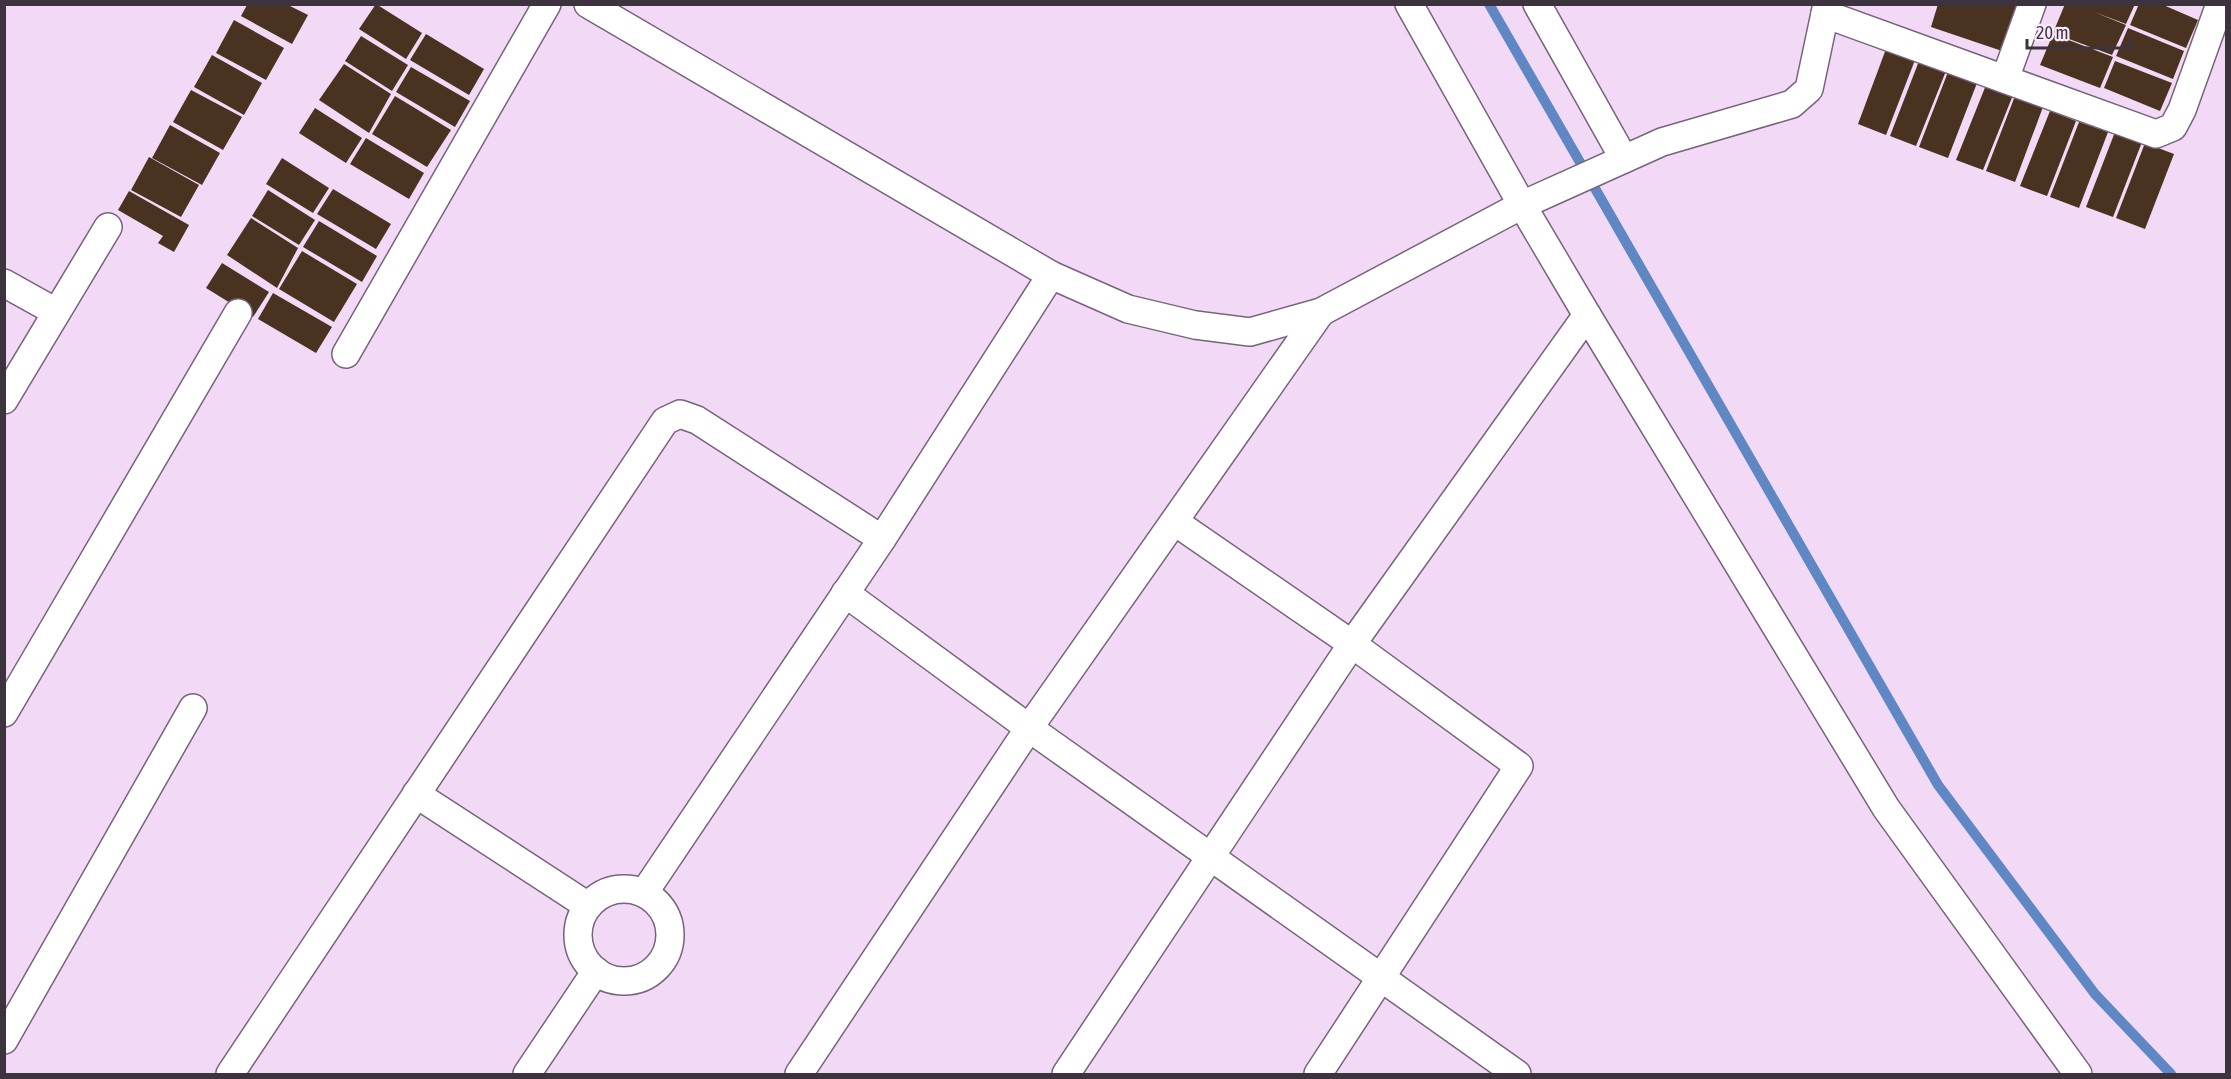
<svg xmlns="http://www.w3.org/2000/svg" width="2231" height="1079" viewBox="0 0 2231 1079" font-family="'Asap Condensed',sans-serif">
<rect width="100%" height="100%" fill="#f2daf6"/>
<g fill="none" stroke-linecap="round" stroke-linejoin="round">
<!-- stream -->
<path stroke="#5e87c3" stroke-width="10" d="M1489 4 1938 785 2095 994 2171 1074"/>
</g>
<!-- building -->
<g fill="#493220">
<path d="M376 4 422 33 406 59 359 29Z"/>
<path d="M1938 4H2019L2005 52 1931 27Z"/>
<path d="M2065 4H2135L2126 24 2094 12 2126 25 2112 55 2053 33Z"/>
<path d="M2139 4H2161L2198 20 2186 48 2130 25Z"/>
<path d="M247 5H288L308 15 292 44 241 16Z"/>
<path d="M234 20 284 48 266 80 216 53Z"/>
<path d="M2128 28 2184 51 2173 79 2116 56Z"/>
<path d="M426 34 484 69 469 95 410 60Z"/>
<path d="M2053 34 2113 57 2100 88 2040 65Z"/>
<path d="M361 36 408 65 392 91 345 61Z"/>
<path d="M1886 49 1915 60 1886 135 1858 124Z"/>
<path d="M212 55 262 83 244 115 194 87Z"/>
<path d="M1919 61 1946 71 1916 146 1890 136Z"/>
<path d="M2115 61 2172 83 2160 111 2104 88Z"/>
<path d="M344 64 391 94 369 133 319 100Z"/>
<path d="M411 67 470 101 455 127 396 92Z"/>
<path d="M1948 72 1977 83 1948 158 1919 147Z"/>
<path d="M1986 85 2013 95 1983 170 1956 160Z"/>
<path d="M191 90 242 117 223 150 173 122Z"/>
<path d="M395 96 451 130 427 167 372 134Z"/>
<path d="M2015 96 2043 107 2015 182 1986 171Z"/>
<path d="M315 108 362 138 346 163 299 133Z"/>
<path d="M2050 111 2076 121 2047 196 2020 186Z"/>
<path d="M2079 122 2108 132 2079 208 2050 197Z"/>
<path d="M170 125 220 153 202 185 152 158Z"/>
<path d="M2115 132 2142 142 2113 217 2086 207Z"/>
<path d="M366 138 424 173 409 199 350 164Z"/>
<path d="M2145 143 2174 154 2145 229 2116 218Z"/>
<path d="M149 157 199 185 181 217 131 190Z"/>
<path d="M282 158 329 188 313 213 266 184Z"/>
<path d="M333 189 391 224 376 249 317 214Z"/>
<path d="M268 190 315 220 299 245 252 216Z"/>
<path d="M129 191 189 225 174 252 158 243 163 236 118 210Z"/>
<path d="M251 218 298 248 277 288 227 255Z"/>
<path d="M319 221 377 256 362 282 303 247Z"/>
<path d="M302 251 357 284 334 322 279 289Z"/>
<path d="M222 263 269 292 253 317 206 288Z"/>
<path d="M273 293 332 327 316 353 258 319Z"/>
</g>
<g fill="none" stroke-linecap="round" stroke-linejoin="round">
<defs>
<g id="street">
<path d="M588 4 1051 275 1128 309 1195 325 1250 332 1321 312 1522 205 1662 142 1792 104 1809 89 1827 4"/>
<path d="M1409 4 1522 205 1587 315 1886 808 2078 1074"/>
<path d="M1537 4 1624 159"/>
<path d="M1825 14 2156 134 2173 127 2182 110 2220 4"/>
<path d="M2005 79 2032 4"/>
<path d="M4 283 56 312"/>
<path d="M346 354 547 4"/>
<path d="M4 400 108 227"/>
<path d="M1175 522 1352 644 1519 766 1318 1074"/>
<path d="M845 593 1029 728 1517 1074"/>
<path d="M4 713 238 313"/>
<path d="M416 794 588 906"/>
<circle cx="624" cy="935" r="46"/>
<path d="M644 893 882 539 1051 275"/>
<path d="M4 1040 193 708"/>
<path d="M230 1074 665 421 680 414 697 420 882 539"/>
<path d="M527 1074 596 971"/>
<path d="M799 1074 1029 728 1321 312"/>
<path d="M1066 1074 1352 644 1587 315"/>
</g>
</defs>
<!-- street casing -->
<use href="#street" stroke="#77637b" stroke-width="30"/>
<!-- street -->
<use href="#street" stroke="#fff" stroke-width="27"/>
</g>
<!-- border -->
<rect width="2231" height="1079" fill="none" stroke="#3d333e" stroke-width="12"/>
<!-- scale -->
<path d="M2027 39v9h104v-9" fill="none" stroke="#3d333e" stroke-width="3"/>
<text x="2036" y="39" font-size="18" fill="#3d333e" stroke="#faebfc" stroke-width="4.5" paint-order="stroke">20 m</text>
</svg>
